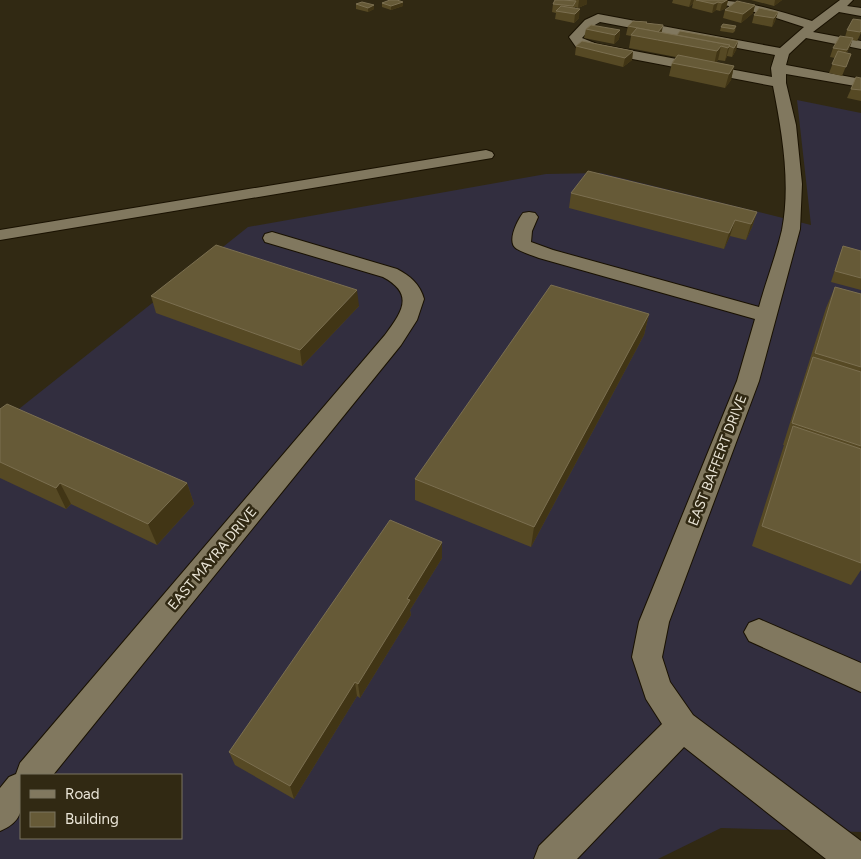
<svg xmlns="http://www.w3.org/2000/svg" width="861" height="859" viewBox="0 0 861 859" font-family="Figtree,sans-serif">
<rect width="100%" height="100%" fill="#312913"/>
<!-- commercial -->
<path fill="#322e3f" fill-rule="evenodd" d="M797 100 861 113V832L721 828 658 859H0V424L248 227 546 174 601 173 811 225ZM21 775H181V838H21Z"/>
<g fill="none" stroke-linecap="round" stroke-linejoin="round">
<defs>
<g id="minor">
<path d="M710 0C746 0 778 11 812 21L840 0H853L847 6 861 8V16L839 12 813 32 861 41V49L806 38 789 54 786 65 861 79V87L786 74V83L796 125 802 184 800 229 759 381 669 622 662 657 670 682 693 715 861 841V859H826L684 747 577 859H534L539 846 662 724 646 699 632 657 639 622 737 381 755 319 539 258C532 255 523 253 517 249 506 243 517 221 523 213L529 212 535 213 538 217 532 231 531 242 553 250 759 307C766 281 776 256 782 230 791 183 782 132 773 86L596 52 576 47 569 37 585 20 598 14 780 48 804 27 767 15 712 2ZM600 22 775 55 771 68 772 77 597 44 582 38 593 26Z"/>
<path d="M486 150 492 152 494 155 492 158 0 240V230Z"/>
<path d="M272 232 397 269C410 276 420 284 424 299L417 320 401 345 53 775H21C21 802 28 820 0 831V788L9 777 16 774 20 763 385 335C402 312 415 294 383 277L265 242 263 238 265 234Z"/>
<path d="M759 619 861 663V692L749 641 744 632 749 623Z"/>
</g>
</defs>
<!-- minor casing -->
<use href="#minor" stroke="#191100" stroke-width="2"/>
<!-- minor -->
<use href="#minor" fill="#81785f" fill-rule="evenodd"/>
</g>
<!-- wall -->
<g fill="#564924">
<path d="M555 0H587V4L578 8 575 7V9L579 18 574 23 555 19 556 13 552 12 553 4Z"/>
<path d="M673 0H728L726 8 720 11 716 10 712 13 692 8 693 3 689 7 672 3Z"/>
<path d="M751 0H782L774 6Z"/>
<path d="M403 2V6L391 10 382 7V3Z"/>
<path d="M356 4 374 5V9L368 12 356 9Z"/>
<path d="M755 5 753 13 741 23 723 18 725 10Z"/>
<path d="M778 12 775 21 772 27 752 23 754 15Z"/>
<path d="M861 20V33L857 41 852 40 847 53 851 54 842 76 829 73 835 58 830 57 833 48 845 37 847 30Z"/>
<path d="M647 23 662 33 677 36 738 41 736 50 732 57 727 56 725 61 718 60 716 62 734 66 731 80 725 88 669 76 672 63 676 57 629 48 631 36 626 35 628 26Z"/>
<path d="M736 26 735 31 733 33 720 31 721 27Z"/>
<path d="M586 29 620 30 619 39 614 44 584 38Z"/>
<path d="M576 46 633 51 632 60 623 67 575 55Z"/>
<path d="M861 78V101L847 98 851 89Z"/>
<path d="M571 193 757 212 752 227 746 240 730 236 724 249 569 208Z"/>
<path d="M843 246 861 251V290L831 282 839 257Z"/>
<path d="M835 287 861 294V570L851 585 752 546 784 445H783L826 308Z"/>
<path d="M151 296 359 306 302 366 156 313Z"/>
<path d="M649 314 644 335 531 547 415 500V479Z"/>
<path d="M0 409 187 483 194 504 157 545 71 504 66 509 0 478Z"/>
<path d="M442 542V558L410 610 411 615 360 698 357 696 294 799 235 765 229 752Z"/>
</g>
<!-- shaded-wall -->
<g fill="#413515">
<path d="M579 0H587V4L578 8Z"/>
<path d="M691 0H694L693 3 689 7Z"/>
<path d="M727 0H728L726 8 720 11 722 3Z"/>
<path d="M775 0H782L774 6Z"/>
<path d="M403 2V6L391 10V6Z"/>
<path d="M718 2 716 10 712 13 714 4Z"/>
<path d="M374 5V9L368 12V8Z"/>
<path d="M755 5 753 13 741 23 743 14Z"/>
<path d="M580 9 579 18 574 23 575 14Z"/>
<path d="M778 12 775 21 772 27 774 18Z"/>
<path d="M663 26 661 35 657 41 658 32Z"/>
<path d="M620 30 619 39 614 44 615 35Z"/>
<path d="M853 38 850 47 843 59 847 50Z"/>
<path d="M738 41 736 50 732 57 734 48Z"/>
<path d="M730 45 726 59 725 61 728 48Z"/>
<path d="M721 46 718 60 714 65 717 51Z"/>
<path d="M633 51 632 60 623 67 625 58Z"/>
<path d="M734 66 731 80 725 88 729 74Z"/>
<path d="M757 212 752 227 746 240 751 224Z"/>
<path d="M735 220 730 236 724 249 729 233Z"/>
<path d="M357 290 359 306 302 366 300 350Z"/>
<path d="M649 314 644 335 531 547 534 527Z"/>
<path d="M60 483 71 504 66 509 56 488Z"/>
<path d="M187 483 194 504 157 545 148 524Z"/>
<path d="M442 542V558L410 610 411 615 360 698 358 684 407 599Z"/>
<path d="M355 682 357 696 294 799 290 786Z"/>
</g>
<!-- building -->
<g fill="#665a37" stroke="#7b6f50">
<path d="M390 0H397L403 2 391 6 382 3Z"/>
<path d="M555 0H563L576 1 573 6 553 4Z"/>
<path d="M696 0H727L722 3 718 2 714 4Z"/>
<path d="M737 1 755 5 743 14 725 10Z"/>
<path d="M362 2 374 5 368 8 356 4Z"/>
<path d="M561 6 580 9 575 14 556 11Z"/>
<path d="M759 8 778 12 774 18 754 15Z"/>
<path d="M853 19 861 20V31L860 32 847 30Z"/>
<path d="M633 21 647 22 646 23 663 25V26L658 32 628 26Z"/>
<path d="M723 24 736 26 734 29 721 27Z"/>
<path d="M591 25 620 30 615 35 586 29Z"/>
<path d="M637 28 730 45 728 48 721 46 717 51 631 35Z"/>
<path d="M680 31 738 41 734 48 729 46 730 45 677 35Z"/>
<path d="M840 36 853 38 847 50 833 48Z"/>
<path d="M582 41 633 51 625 58 576 46Z"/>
<path d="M838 51 851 54 846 67 832 64Z"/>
<path d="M678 55 734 66 729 74 672 63Z"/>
<path d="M856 77 861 78V90L851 89Z"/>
<path d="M588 171 757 212 751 224 735 220 729 233 571 193Z"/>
<path d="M216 245 357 290 300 350 151 296Z"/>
<path d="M843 246 861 251V278L835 271Z"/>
<path d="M551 285 649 314 534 527 415 479Z"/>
<path d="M835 287 861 294V367L815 353Z"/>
<path d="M813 357 861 372V446L792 423Z"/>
<path d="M7 404 187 483 148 524 60 483 56 488 0 462V409Z"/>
<path d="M793 426 861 449V563L762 526Z"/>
<path d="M390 520 442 542 407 599 410 600 358 684 355 682 290 786 229 752Z"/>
</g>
<g text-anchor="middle" stroke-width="5" stroke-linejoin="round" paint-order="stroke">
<!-- street labels -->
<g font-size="14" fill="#eae5d7" stroke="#312913">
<text transform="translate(717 460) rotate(-69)" y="5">EAST BAFFERT DRIVE</text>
<text transform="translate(212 558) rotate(-50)" y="5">EAST MAYRA DRIVE</text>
</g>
</g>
<!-- legend -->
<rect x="20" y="774" width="162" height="65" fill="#312913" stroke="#7b7461"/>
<rect x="30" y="790" width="25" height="8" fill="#81785f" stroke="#7b7461"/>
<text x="65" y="799" font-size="15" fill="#eae5d7">Road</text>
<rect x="30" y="812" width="25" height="15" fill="#665a37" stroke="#7b7461"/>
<text x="65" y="824" font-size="15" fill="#eae5d7">Building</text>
</svg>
